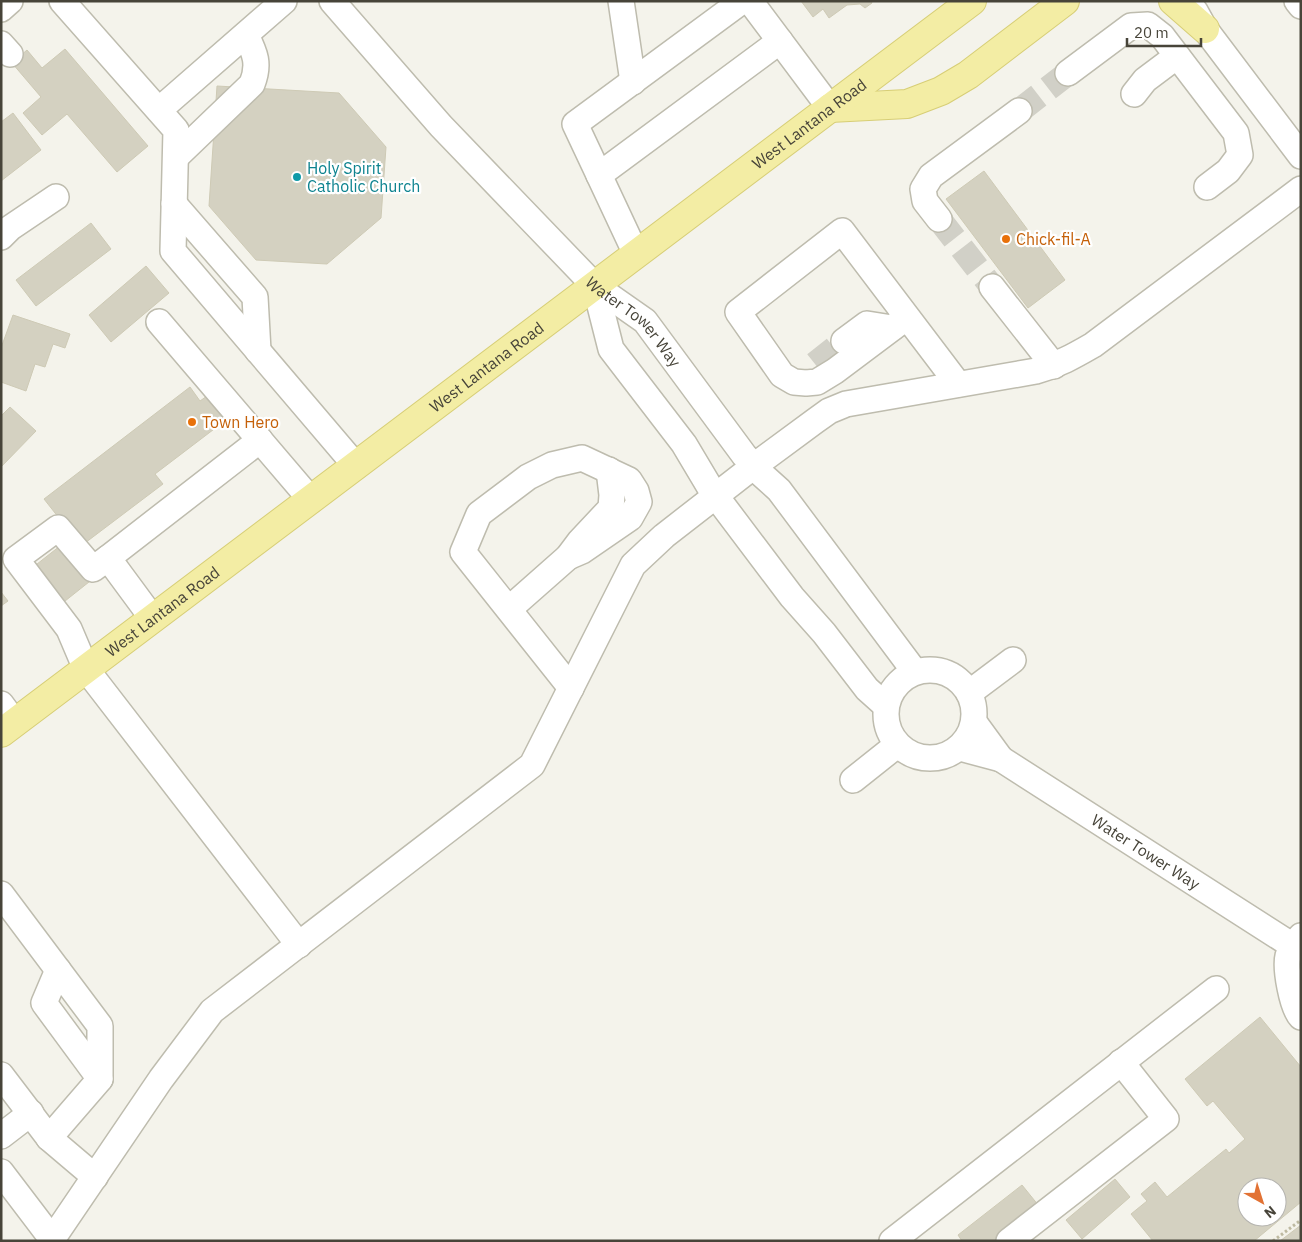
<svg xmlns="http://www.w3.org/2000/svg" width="1302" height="1242" viewBox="0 0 1302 1242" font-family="'IBM Plex Sans',sans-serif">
<rect width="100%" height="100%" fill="#f4f3eb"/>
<!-- building -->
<g fill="#d4d1c1" stroke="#cecab5" fill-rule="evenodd">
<path d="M801 1H871L872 3 865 8 860 4 847 5 829 18 823 9 813 17Z"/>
<path d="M65 49 148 146 117 172 67 114 42 135 23 113 41 97 12 63 27 50 42 68Z"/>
<path d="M217 86 339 93 386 147 381 218 327 264 256 260 209 206Z"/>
<path d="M13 113 41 150 1 181V122Z"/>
<path d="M984 171 1065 280 1028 308 946 199Z"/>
<path d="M91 223 111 249 36 306 16 280Z"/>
<path d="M146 266 169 293 111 342 89 315Z"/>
<path d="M13 315 70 334 65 348 53 344 45 367 35 364 26 391 1 382V348Z"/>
<path d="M190 387 200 401 207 396 226 420 155 474 163 484 81 546 44 499Z"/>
<path d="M10 407 36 431 1 467V416Z"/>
<path d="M65 542 94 578 60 605 32 568Z"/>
<path d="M1 592 8 601 1 606Z"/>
<path d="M1260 1017 1301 1067V1202L1254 1241H1153L1131 1214 1147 1201 1141 1194 1155 1182 1167 1197 1226 1149 1229 1153 1245 1139 1213 1101 1207 1106 1185 1079ZM1247 1187H1277V1217H1247Z"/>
<path d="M1115 1179 1130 1197 1082 1239 1066 1220Z"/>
<path d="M1022 1185 1039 1206 995 1241H962L958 1235Z"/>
<path d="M1301 1225V1241H1280Z"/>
</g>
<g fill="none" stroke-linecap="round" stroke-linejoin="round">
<!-- minor-tunnel -->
<g stroke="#d1d0c7" stroke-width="25" stroke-dasharray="25 12" stroke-linecap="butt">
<path d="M1019 111 1068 73"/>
<path d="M939 219 992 287"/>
<path d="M815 364 844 341"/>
</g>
<defs>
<g id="minor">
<path d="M62 1 176 130 173 251 356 466"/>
<path id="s1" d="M332 1 441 126 595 286 645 321 744 455 759 472 779 490 915 672"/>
<path d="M621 1 633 82"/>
<path d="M750 1 830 108"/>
<path d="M1297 1 1301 6"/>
<path d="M1 9 10 1"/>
<path d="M1195 11 1205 29 1301 156"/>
<path d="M1 44 10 54"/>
<path d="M1068 73 1131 26 1148 25 1162 36 1236 133 1240 155 1228 171 1207 187"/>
<path d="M1134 94 1145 80 1177 56"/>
<path d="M159 110 284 1"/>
<path d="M176 157 252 84C260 64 255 53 246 35"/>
<path d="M599 175 575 124 742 1"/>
<path d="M174 204 255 297 258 351"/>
<path d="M939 219 925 201 923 189 931 176 1019 111"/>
<path d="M1 237 10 228 56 197"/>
<path d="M636 254 599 175 780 41"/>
<path d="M595 286 611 349 684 444 712 491 792 597 824 633 867 689 886 706"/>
<path d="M992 287 1054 366"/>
<path d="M907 317 835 371 817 382 806 383 794 382 782 375 738 312 842 231 958 384"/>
<path d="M159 322 311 500"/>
<path d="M844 341 867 324 892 328"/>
<path d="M568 557 582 551 630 518 639 502 636 491 629 480 582 458 552 465 528 477 479 514 463 552 571 688"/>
<path d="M108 558 93 569 58 528 16 559 69 629 86 669 299 945"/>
<path d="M509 609 568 557 580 541 611 508 612 495 609 470"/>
<path d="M153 619 108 558 260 440"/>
<circle cx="930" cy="714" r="44"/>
<path d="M969 693 1013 660"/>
<path d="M1 704 15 723"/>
<path d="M960 748 1001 759 974 722"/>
<path id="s2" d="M1001 759 1293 946"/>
<path d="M853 780 897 745"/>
<path d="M1 894 100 1026V1079L49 1138"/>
<path d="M1301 936C1296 942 1290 948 1288 956 1285 968 1292 1008 1301 1017"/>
<path d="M58 970 44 1003 100 1079"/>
<path d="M1 1075 49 1138 95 1177"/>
<path d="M1 1136 31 1113"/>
<path d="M1 1172 52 1239"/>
<path d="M51 1241 161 1079 212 1011 532 765 633 565 664 536 754 466 815 421 829 411 846 404 1036 371C1058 365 1074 356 1093 345L1301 189"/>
<path d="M892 1241 1216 989"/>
<path d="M1009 1241 1166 1119 1121 1062"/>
</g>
<g id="major">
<path d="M1173 1 1205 29"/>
<path d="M830 108 907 104 941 91 968 75 1065 1"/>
<path id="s3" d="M1 733 972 1"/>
</g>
</defs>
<!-- minor casing -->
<use href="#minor" stroke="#bebcae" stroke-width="28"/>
<!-- major casing -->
<use href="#major" stroke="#d7ce76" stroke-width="30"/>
<!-- path -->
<path stroke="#bebaa1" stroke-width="3" stroke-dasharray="2.5 2.5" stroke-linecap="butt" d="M1273 1241 1301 1220"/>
<!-- minor -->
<use href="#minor" stroke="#fff" stroke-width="25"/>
<!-- major -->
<use href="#major" stroke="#f3eda4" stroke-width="28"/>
</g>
<!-- markers -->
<circle fill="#0f9aa8" stroke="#fff" stroke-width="2" cx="297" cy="177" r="5"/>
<g fill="#e8710a" stroke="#fff" stroke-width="2">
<circle cx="1006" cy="239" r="5"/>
<circle cx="192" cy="422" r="5"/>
</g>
<g text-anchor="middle" stroke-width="4.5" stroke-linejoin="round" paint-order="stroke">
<!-- street labels -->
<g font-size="16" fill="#474439" stroke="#fff">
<text dy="6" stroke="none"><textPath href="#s3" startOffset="1012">West Lantana Road</textPath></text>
<text dy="6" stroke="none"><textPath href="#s1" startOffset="441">Water Tower Way</textPath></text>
<text dy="6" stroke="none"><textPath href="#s3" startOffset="608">West Lantana Road</textPath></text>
<text dy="6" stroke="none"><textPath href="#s3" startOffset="202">West Lantana Road</textPath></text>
<text dy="6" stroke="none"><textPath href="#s2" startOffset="172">Water Tower Way</textPath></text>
</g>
<!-- culture labels -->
<g font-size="16" fill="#0d838f" stroke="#fff" text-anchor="start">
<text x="307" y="174">Holy Spirit<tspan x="307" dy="18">Catholic Church</tspan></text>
</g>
<!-- food labels -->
<g font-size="16" fill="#c56008" stroke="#fff" text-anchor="start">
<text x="1016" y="245">Chick-fil-A</text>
<text x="202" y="428">Town Hero</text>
</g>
</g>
<!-- border -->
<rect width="1302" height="1242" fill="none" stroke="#474439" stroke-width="5"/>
<!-- north arrow -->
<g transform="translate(1262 1202) rotate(141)"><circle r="24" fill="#ffffff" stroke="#b5b4b0"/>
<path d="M0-4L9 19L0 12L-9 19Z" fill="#e27234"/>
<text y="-8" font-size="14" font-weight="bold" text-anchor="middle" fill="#474439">N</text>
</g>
<!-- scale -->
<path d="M1127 38v8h74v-8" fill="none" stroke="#474439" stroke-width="2.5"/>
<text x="1134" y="38" font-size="15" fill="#474439" stroke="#ffffff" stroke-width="4" paint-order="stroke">20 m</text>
</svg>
